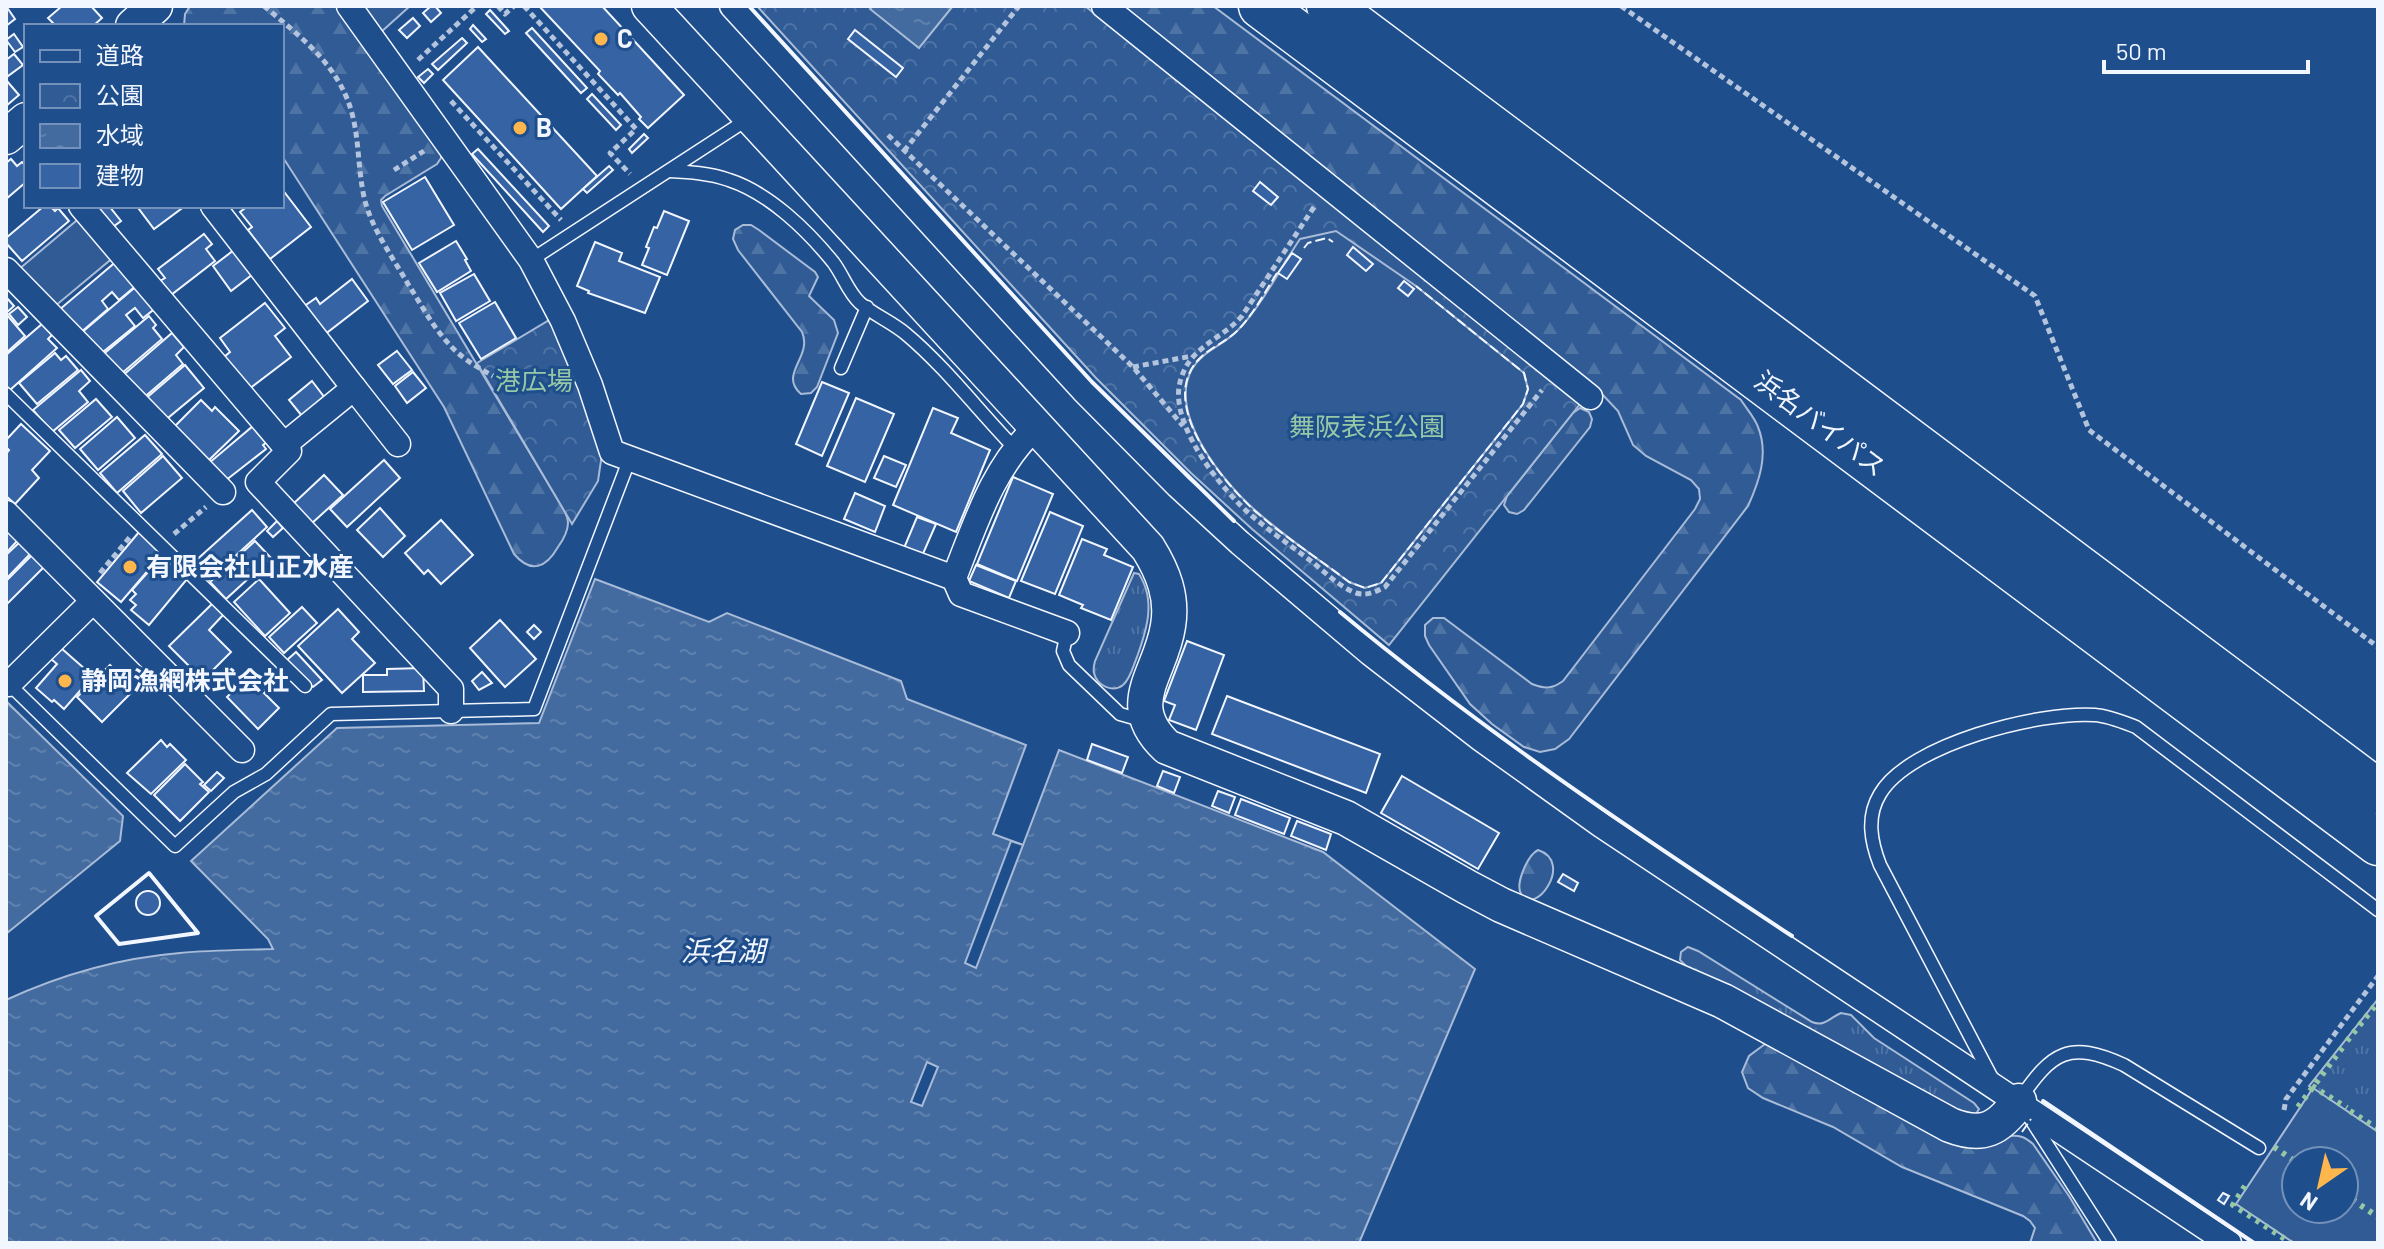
<svg xmlns="http://www.w3.org/2000/svg" width="2384" height="1249" viewBox="0 0 2384 1249" font-family="Barlow,'Noto Sans JP',sans-serif">
<defs>
<pattern id="grass-tufts" width="24" height="20" patternUnits="userSpaceOnUse" patternTransform="scale(2)"><rect width="24" height="20" fill="#305b95"/><path d="M3 7l-1-3M5 7V3M7 7l1-3M15 17l-1-3M17 17v-4M19 17l1-3" fill="none" stroke="#4e73a5"/></pattern>
<pattern id="forest-firs" width="22" height="20" patternUnits="userSpaceOnUse" patternTransform="scale(2)"><rect width="22" height="20" fill="#305b95"/><path d="M5 1l3.5 6h-7zM16 11l3.5 6h-7z" fill="#4e73a5"/></pattern>
<pattern id="park-crowns" width="20" height="18" patternUnits="userSpaceOnUse" patternTransform="scale(2)"><rect width="20" height="18" fill="#305b95"/><path d="M2 6a3 3 0 1 1 6 0M12 15a3 3 0 1 1 6 0" fill="none" stroke="#4e73a5"/></pattern>
<pattern id="water-ripples" width="26" height="14" patternUnits="userSpaceOnUse" patternTransform="scale(2)"><rect width="26" height="14" fill="#446ba0"/><path d="M2 4q2-2 4 0t4 0M15 11q2-2 4 0t4 0" fill="none" stroke="#5f81ae"/></pattern>
</defs>
<rect width="100%" height="100%" fill="#1f4e8c"/>
<!-- grass -->
<g fill="url(#grass-tufts)" stroke="#a8bbd7" stroke-width="2">
<path d="M1134 573 1139 574C1156 601 1147 629 1137 657 1133 666 1131 678 1123 685 1113 693 1097 686 1094 673 1093 669 1094 665 1095 661Z"/>
<path d="M1688 947 1698 951 1812 1022C1825 1027 1829 1018 1841 1013L1851 1015 1874 1038 1974 1103 1979 1109 1976 1114 1968 1116 1688 968 1680 960 1681 952Z"/>
<path d="M2378 999V1132L2309 1086Z"/>
</g>
<!-- forest -->
<g fill="url(#forest-firs)" stroke="#a8bbd7" stroke-width="2">
<path d="M190 6H336L441 151V158L437 164 385 196 381 200 382 206 564 510C566 514 568 518 568 523 568 531 563 540 558 547 546 568 531 574 514 554L444 407 282 156V26H184L185 14Z"/>
<path d="M1120 6H1213L1741 400C1746 408 1755 418 1758 427 1769 454 1759 482 1748 506L1569 739 1555 749 1540 752 1524 747 1492 724 1470 704 1429 645 1425 636V625L1433 618H1444L1532 684C1545 689 1552 689 1563 681L1695 509 1700 499 1699 489 1691 480 1646 456 1633 445 1618 411 1602 394Z"/>
<path d="M743 225H751L759 230 815 272 818 277 809 296 834 320 838 333 817 387 811 393 801 394C778 374 813 357 802 332L738 250 733 239 735 230Z"/>
<path d="M1580 408 1589 412 1592 419 1590 427 1524 510 1517 514 1509 512 1504 505 1507 496 1573 413Z"/>
<path d="M1538 850C1575 862 1534 918 1521 894 1515 883 1528 855 1538 850Z"/>
<path d="M1765 1044 1781 1048 2009 1136C2020 1135 2025 1137 2033 1144L2069 1196 2097 1243H2030L2035 1228 2030 1221 2023 1216 1902 1167 1833 1127 1763 1098 1748 1088 1742 1072 1749 1056Z"/>
</g>
<!-- park -->
<g fill="url(#park-crowns)" stroke="#a8bbd7" stroke-width="2">
<path d="M757 6H1085L1580 404 1389 645 1252 529 1191 473 1096 378Z"/>
<path d="M551 319 581 389 602 454 598 481 572 524 477 363Z"/>
</g>
<!-- pitch -->
<g fill="#305b95" stroke="#a8bbd7" stroke-width="2" fill-rule="evenodd">
<path d="M361 6H410L380 33Z"/>
<path d="M82 216 115 256 54 307 18 270Z"/>
<path d="M1336 231 1416 286 1524 373 1528 389 1523 404 1381 583 1365 588 1349 582C1318 559 1285 537 1256 511 1224 483 1167 414 1192 369 1203 350 1223 346 1238 330 1261 307 1281 267 1300 239Z"/>
<path d="M2313 1088 2378 1132V1243H2294L2236 1204ZM2296 1161H2344V1209H2296Z"/>
</g>
<!-- water -->
<g fill="url(#water-ripples)" stroke="#a8bbd7" stroke-width="2">
<path d="M873 6H953L919 48 870 9Z"/>
<path d="M595 579 709 622 727 613 901 681 907 699 1026 745 993 834 1023 845 1059 750 1323 852 1475 969 1359 1243H6V1000C60 975 120 958 180 953 211 950 242 950 273 949L268 939 191 861 337 728 539 723Z"/>
<path d="M6 701 123 816 120 841 6 934Z"/>
</g>
<!-- pier -->
<g fill="#1f4e8c" stroke="#a8bbd7" stroke-width="2">
<path d="M1011 841 1023 845 976 968 965 963Z"/>
<path d="M927 1062 938 1067 922 1106 911 1102Z"/>
</g>
<!-- building -->
<g fill="#3563a3" stroke="#f2f6ff" stroke-width="2">
<path d="M6 6 15 19 6 26Z"/>
<path d="M62 6H91L102 18 93 26H56L48 18Z"/>
<path d="M431 6H435L441 13 431 22 423 13Z"/>
<path d="M539 6H602L684 95 648 128 639 119 641 117 620 93 618 95 598 74 600 71Z"/>
<path d="M490 10 509 31 505 34 486 14Z"/>
<path d="M413 18 420 26 407 38 399 30Z"/>
<path d="M473 25 486 39 482 42 470 29Z"/>
<path d="M532 28 587 88 581 93 526 33Z"/>
<path d="M855 30 903 68 896 77 848 39Z"/>
<path d="M14 34 23 47 15 52 6 40Z"/>
<path d="M462 38 467 43 438 70 432 64Z"/>
<path d="M478 47 597 176 561 209 443 80Z"/>
<path d="M14 54 23 65 8 76 6 73V60Z"/>
<path d="M428 69 433 74 424 83 418 77Z"/>
<path d="M6 80 19 95 6 106Z"/>
<path d="M592 94 621 125 616 130 587 99Z"/>
<path d="M644 134 648 138 632 153 629 149Z"/>
<path d="M478 149 549 226 543 232 472 154Z"/>
<path d="M11 159 17 166 22 162 26 166V182L6 199V163Z"/>
<path d="M609 166 613 170 587 193 583 189Z"/>
<path d="M425 177 454 225 412 250 383 202Z"/>
<path d="M1260 182 1278 197 1271 205 1253 191Z"/>
<path d="M282 189 311 227 270 259 248 230 252 227 240 212 248 206H282Z"/>
<path d="M44 206H50L55 211 58 208 69 221 22 261 6 243V238Z"/>
<path d="M94 206H109L121 221 110 229Z"/>
<path d="M142 206H185L154 229 139 209Z"/>
<path d="M664 211 689 221 667 275 642 265 649 248 646 247 654 227 657 228Z"/>
<path d="M204 234 212 244 206 249 215 261 171 295 160 281 165 278 158 269Z"/>
<path d="M456 241 467 259 465 260 471 271 437 292 419 263Z"/>
<path d="M595 242 622 253 619 261 660 277 645 313 588 293 589 291 577 286Z"/>
<path d="M1353 247 1373 264 1366 271 1347 255Z"/>
<path d="M234 250 253 274 231 291 213 266Z"/>
<path d="M1292 253 1301 259 1287 279 1278 273Z"/>
<path d="M118 260 138 284 119 300 112 292 102 301 108 309 79 334 59 310Z"/>
<path d="M474 274 490 301 456 321 440 293Z"/>
<path d="M352 279 368 301 324 335 303 307 316 298 320 304Z"/>
<path d="M1404 281 1414 289 1408 296 1398 288Z"/>
<path d="M139 284 157 307 143 318 135 308 126 315 135 326 98 356 80 334Z"/>
<path d="M6 297 14 306 6 313Z"/>
<path d="M495 302 516 338 481 359 459 323Z"/>
<path d="M265 303 285 328 275 336 291 357 249 389 224 357 230 352 220 338Z"/>
<path d="M18 307 27 317 18 325 9 314Z"/>
<path d="M7 315 25 336 6 353V316Z"/>
<path d="M149 316 156 325 153 328 162 339 121 374 100 357Z"/>
<path d="M42 324 52 335 48 339 57 348 10 390 6 385V355Z"/>
<path d="M172 333 184 347 176 355 183 364 141 400 121 377Z"/>
<path d="M397 351 412 370 393 384 378 365Z"/>
<path d="M55 353 61 360 66 356 78 370 37 404 19 383Z"/>
<path d="M185 365 204 388 163 422 144 400Z"/>
<path d="M81 370 90 381 79 391 88 402 52 432 33 410Z"/>
<path d="M413 372 426 388 407 403 395 386Z"/>
<path d="M312 381 325 398 302 416 289 400Z"/>
<path d="M822 382 849 393 822 456 796 444Z"/>
<path d="M856 398 894 414 865 482 827 466Z"/>
<path d="M96 399 112 417 75 448 59 430Z"/>
<path d="M201 400 212 411 215 407 239 431 209 460 175 426Z"/>
<path d="M933 408 958 418 951 433 990 450 956 532 893 505Z"/>
<path d="M117 417 135 438 98 470 80 449Z"/>
<path d="M21 424 50 451 32 470 39 478 15 504 6 496V454L9 450 6 447V440Z"/>
<path d="M253 426 267 442 263 445 266 449 225 481 209 463Z"/>
<path d="M145 435 162 454 117 493 100 473Z"/>
<path d="M163 456 182 478 141 513 123 491Z"/>
<path d="M884 456 906 465 896 487 874 478Z"/>
<path d="M384 460 400 478 347 527 330 509Z"/>
<path d="M324 475 343 495 311 524 293 504Z"/>
<path d="M1013 477 1053 494 1017 581 977 564Z"/>
<path d="M855 493 885 506 875 532 844 519Z"/>
<path d="M380 508 405 536 383 557 357 530Z"/>
<path d="M252 510 267 527 209 580 193 563Z"/>
<path d="M1050 512 1083 526 1055 594 1021 581Z"/>
<path d="M917 517 936 524 922 556 904 548Z"/>
<path d="M441 520 473 555 441 584 428 570 424 574 405 553Z"/>
<path d="M277 521 283 528 273 537 267 531Z"/>
<path d="M6 529 19 539 6 553Z"/>
<path d="M139 532 163 553 121 602 97 582Z"/>
<path d="M1082 539 1107 549 1104 555 1133 567 1111 620 1081 608 1083 605 1059 595Z"/>
<path d="M22 540 33 551 6 579V555Z"/>
<path d="M255 541 271 558 226 599 210 582Z"/>
<path d="M33 554 45 566 7 604 6 581Z"/>
<path d="M156 563 164 570 170 563 188 578 149 625 131 610 136 605 130 600 136 594 132 590Z"/>
<path d="M976 565 1016 581 1009 598 969 581Z"/>
<path d="M259 579 290 613 265 636 234 602Z"/>
<path d="M213 603 224 614 209 630 231 652 203 680 169 646Z"/>
<path d="M302 607 317 623 284 653 269 637Z"/>
<path d="M338 609 359 632 352 639 375 663 342 693 298 646Z"/>
<path d="M500 620 536 659 505 687 470 648Z"/>
<path d="M534 625 541 632 534 639 527 632Z"/>
<path d="M1187 641 1224 655 1196 730 1169 720 1175 705 1164 701Z"/>
<path d="M61 648 93 676 64 709 54 700 52 702 36 688 57 664 51 659Z"/>
<path d="M296 652 322 680 313 687 287 660Z"/>
<path d="M110 665 134 690 102 722 77 697Z"/>
<path d="M423 668 424 691 363 692V675H387V669Z"/>
<path d="M482 672 492 683 479 690 472 681Z"/>
<path d="M251 673 268 690 264 693 279 708 258 729 227 697Z"/>
<path d="M1227 696 1380 754 1366 793 1212 734Z"/>
<path d="M161 740 167 747 170 744 186 760 151 794 127 773Z"/>
<path d="M1092 744 1128 757 1122 773 1087 760Z"/>
<path d="M185 764 203 782 200 784 209 792 180 821 154 795Z"/>
<path d="M1163 771 1180 777 1174 793 1157 786Z"/>
<path d="M217 772 224 778 211 791 204 785Z"/>
<path d="M1402 776 1499 833 1478 869 1381 813Z"/>
<path d="M1218 791 1235 797 1229 813 1212 806Z"/>
<path d="M1241 799 1290 818 1284 834 1235 815Z"/>
<path d="M1297 821 1331 834 1326 850 1291 836Z"/>
<path d="M1563 874 1578 883 1574 891 1558 882Z"/>
<circle cx="148" cy="903" r="12"/>
<path d="M2223 1193 2229 1196 2224 1204 2218 1200Z"/>
</g>
<g fill="none" stroke-linecap="round" stroke-linejoin="round">
<defs>
<g id="lane">
<path d="M669 171C689 172 709 173 729 180 769 193 807 230 833 262 843 275 848 292 860 303 874 315 892 322 906 334 943 365 974 405 1007 440L1017 448"/>
<path d="M531 260 748 119"/>
<path d="M841 368 867 307"/>
<path d="M6 394 305 686"/>
<path d="M1067 633 1063 651 1069 665 1120 714 1134 718 1143 716"/>
<path d="M6 681 175 846 234 792 266 774 331 714 534 709 630 458"/>
<path d="M1993 1080 1880 865C1871 842 1866 817 1880 794 1909 744 2040 711 2095 715 2109 716 2123 722 2136 727L2378 910"/>
<path d="M2020 1099C2052 1052 2069 1040 2124 1065L2259 1148"/>
<path d="M2030 1118 2110 1243"/>
</g>
<g id="street">
<path d="M349 6 531 260 563 321 590 385 612 452 954 578"/>
<path d="M732 6 1083 390 1178 486 1240 543 1370 653 1481 739 1601 825 2229 1243"/>
<path d="M1104 6 1590 397"/>
<path d="M81 206 289 451 258 482 451 689V711"/>
<path d="M213 206 354 388 284 445"/>
<path d="M6 270 223 492"/>
<path d="M354 388 398 444"/>
<path d="M1036 427C992 468 976 523 954 578L961 594 1067 633"/>
<path d="M6 513 242 750"/>
<path d="M9 684 93 601"/>
</g>
<g id="secondary">
<path d="M649 6 1148 548C1163 572 1173 597 1168 626 1161 674 1121 704 1167 747L1346 818 1467 887 1501 905 1723 1001 1950 1125C1983 1138 1999 1129 2019 1101"/>
<path d="M133 26 155 6"/>
<path d="M6 137 26 120"/>
</g>
<g id="highway">
<path d="M1261 6 2378 843"/>
<path d="M1329 6 2378 792"/>
</g>
</defs>
<!-- lane casing -->
<use href="#lane" stroke="#f2f6ff" stroke-width="15"/>
<!-- street casing -->
<use href="#street" stroke="#f2f6ff" stroke-width="27"/>
<!-- secondary casing -->
<use href="#secondary" stroke="#f2f6ff" stroke-width="37"/>
<!-- highway casing -->
<use href="#highway" stroke="#f2f6ff" stroke-width="47"/>
<!-- path -->
<g stroke="#b3c4dc" stroke-width="5" stroke-dasharray="6 4" stroke-linecap="butt">
<path d="M264 6C290 28 319 50 337 79 362 119 355 154 364 197 371 228 392 256 408 284 421 304 432 326 449 344 461 358 477 367 493 376"/>
<path d="M498 6 505 14 514 6"/>
<path d="M524 6 636 129 610 153 630 174"/>
<path d="M1621 6 2035 296 2089 430 2378 647"/>
<path d="M418 60 477 6"/>
<path d="M451 101 561 220"/>
<path d="M888 135 1133 367 1183 426"/>
<path d="M904 151 1019 6"/>
<path d="M394 170 424 151"/>
<path d="M1314 207 1242 316C1219 342 1186 347 1179 387 1173 429 1222 490 1252 516 1271 532 1291 546 1311 561 1324 571 1339 587 1356 593 1367 596 1375 592 1385 587L1542 390"/>
<path d="M1133 367 1192 356"/>
<path d="M174 534 206 507"/>
<path d="M100 573 130 537"/>
<path d="M2284 1110 2286 1099 2378 976"/>
</g>
<!-- lane -->
<use href="#lane" stroke="#1f4e8c" stroke-width="12"/>
<!-- street -->
<use href="#street" stroke="#1f4e8c" stroke-width="24"/>
<!-- secondary -->
<use href="#secondary" stroke="#1f4e8c" stroke-width="34"/>
<!-- highway -->
<use href="#highway" stroke="#1f4e8c" stroke-width="44"/>
<!-- hedge -->
<g stroke="#97c8a6" stroke-width="6" stroke-dasharray="4 6" stroke-linecap="butt">
<path d="M2347 1041 2378 1002"/>
<path d="M2312 1086 2347 1108"/>
<path d="M2298 1107 2345 1044"/>
<path d="M2350 1111 2378 1129"/>
<path d="M2274 1147 2296 1162"/>
<path d="M2245 1186 2233 1205 2291 1243"/>
<path d="M2344 1194 2378 1217"/>
</g>
<!-- fence -->
<g stroke="#f2f6ff" stroke-width="2" stroke-dasharray="10 4" stroke-linecap="butt">
<path d="M1304 248 1308 243 1327 238 1333 242"/>
<path d="M1277 273C1265 292 1254 313 1239 329 1223 346 1199 350 1189 374 1170 418 1224 483 1255 511 1284 537 1318 558 1349 582L1365 588 1381 583 1523 404 1528 389 1524 373 1416 286"/>
<path d="M2022 1132 2031 1119"/>
</g>
<!-- wall -->
<g stroke="#f2f6ff" stroke-width="4">
<path d="M749 6 1092 382 1234 521"/>
<path d="M1340 612C1483 731 1637 834 1792 936"/>
<path d="M149 873 198 933 119 944 96 916Z"/>
<path d="M2043 1101 2254 1243"/>
</g>
</g>
<!-- markers -->
<g fill="#ffb74d" stroke="#1f4e8c" stroke-width="3">
<circle cx="601" cy="39" r="8"/>
<circle cx="520" cy="128" r="8"/>
<circle cx="130" cy="567" r="8"/>
<circle cx="65" cy="681" r="8"/>
</g>
<g text-anchor="middle" stroke-width="6" stroke-linejoin="round" paint-order="stroke">
<!-- poi labels -->
<g font-size="26" font-weight="bold" fill="#f2f6ff" stroke="#1f4e8c" text-anchor="start">
<text x="617" y="48">C</text>
<text x="536" y="137">B</text>
<text x="146" y="576">有限会社山正水産</text>
<text x="81" y="690">静岡漁網株式会社</text>
</g>
<!-- park labels -->
<g font-size="26" fill="#97c8a6" stroke="#1f4e8c">
<text x="534" y="390">港広場</text>
<text x="1367" y="436">舞阪表浜公園</text>
</g>
<!-- street labels -->
<g font-size="26" fill="#f2f6ff" stroke="#1f4e8c">
<text transform="translate(1820 424) rotate(37)" y="9">浜名バイパス</text>
</g>
<!-- water labels -->
<g font-size="28" font-style="italic" fill="#f2f6ff" stroke="#1f4e8c">
<text x="723" y="961">浜名湖</text>
</g>
</g>
<!-- border -->
<rect width="2384" height="1249" fill="none" stroke="#f2f6ff" stroke-width="16"/>
<!-- legend -->
<rect x="24" y="24" width="260" height="184" fill="#1f4e8c" stroke="#7391ba" stroke-width="2"/>
<rect x="40" y="50" width="40" height="12" fill="#1f4e8c" stroke="#7391ba" stroke-width="2"/>
<text x="96" y="64" font-size="24" fill="#f2f6ff">道路</text>
<rect x="40" y="84" width="40" height="24" fill="url(#park-crowns)" stroke="#7391ba" stroke-width="2"/>
<text x="96" y="104" font-size="24" fill="#f2f6ff">公園</text>
<rect x="40" y="124" width="40" height="24" fill="url(#water-ripples)" stroke="#7391ba" stroke-width="2"/>
<text x="96" y="144" font-size="24" fill="#f2f6ff">水域</text>
<rect x="40" y="164" width="40" height="24" fill="#3563a3" stroke="#7391ba" stroke-width="2"/>
<text x="96" y="184" font-size="24" fill="#f2f6ff">建物</text>
<!-- north arrow -->
<g transform="translate(2320 1185) rotate(214)"><circle r="38" fill="#1f4e8c" stroke="#7391ba" stroke-width="2"/>
<path d="M0-6L14 30L0 20L-14 30Z" fill="#ffb74d"/>
<text y="-12" font-size="22" font-weight="bold" text-anchor="middle" fill="#f2f6ff">N</text>
</g>
<!-- scale -->
<path d="M2104 60v12h204v-12" fill="none" stroke="#f2f6ff" stroke-width="4"/>
<text x="2116" y="60" font-size="24" fill="#f2f6ff" stroke="#1f4e8c" stroke-width="6" paint-order="stroke">50 m</text>
</svg>
